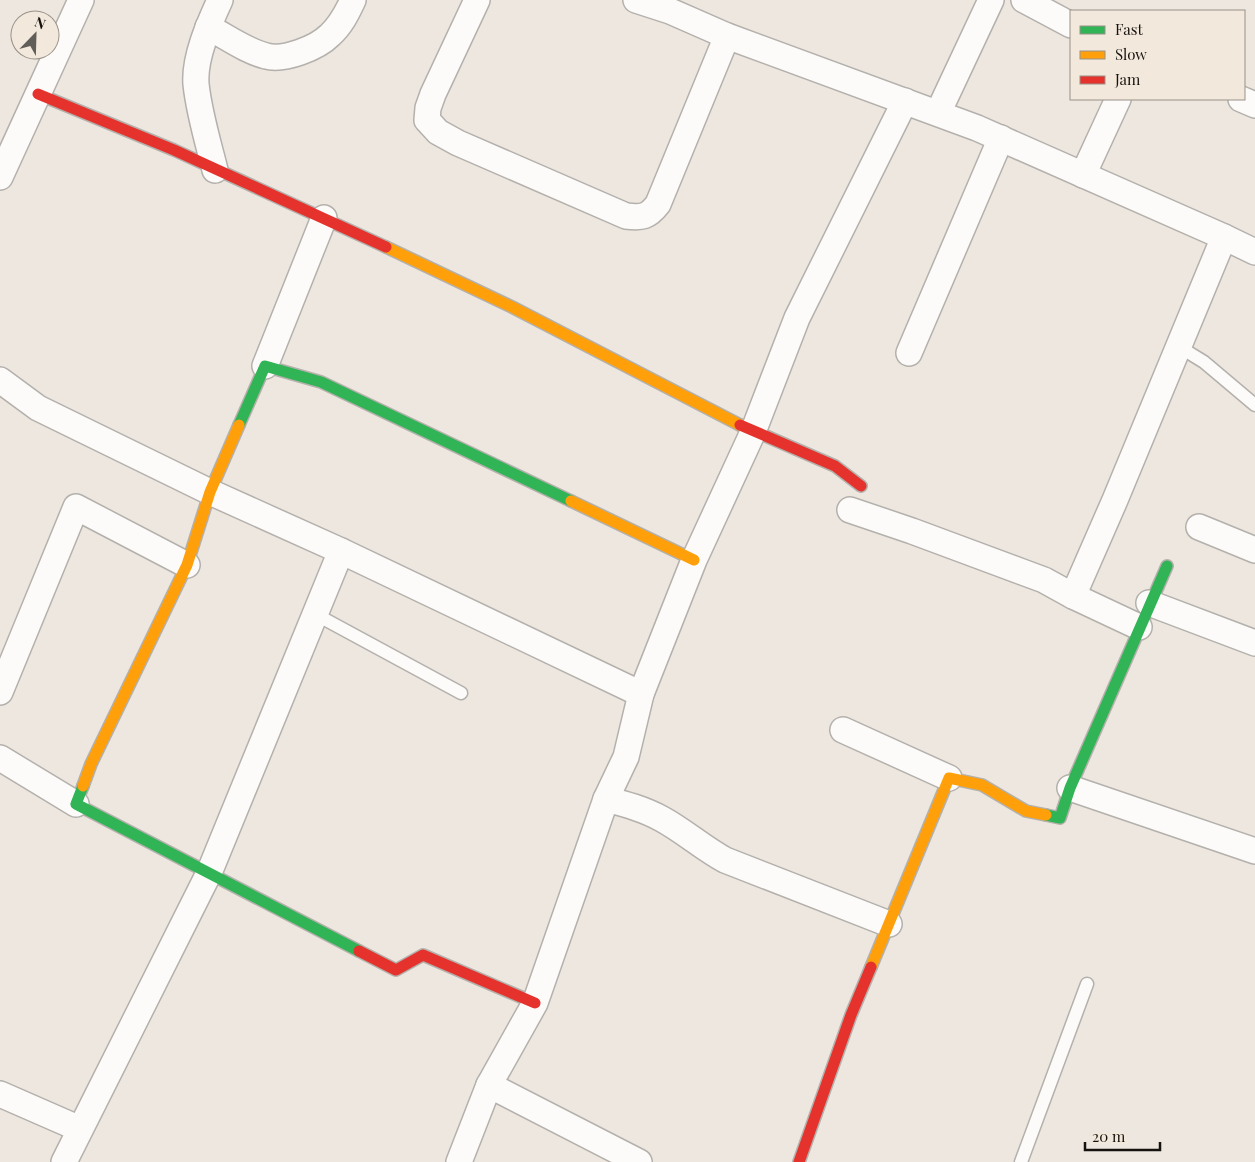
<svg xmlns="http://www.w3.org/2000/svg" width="1255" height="1162" viewBox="0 0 1255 1162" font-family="'Playfair Display',serif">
<rect width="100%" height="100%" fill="#ede7e0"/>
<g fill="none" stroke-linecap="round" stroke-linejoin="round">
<defs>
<g id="lane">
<path d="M1178 346 1204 362 1255 405"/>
<path d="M315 614 461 693"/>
<path d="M1021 1162 1087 984"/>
</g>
<g id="street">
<path d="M477 0 433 94 428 108 427 120 438 132 458 143 626 216C642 218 648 217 658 204L727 36"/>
<path d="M636 0 670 11 727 36 977 128 1224 237"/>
<path d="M1024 0 1071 25"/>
<path d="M208 27C227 37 246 51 266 56 284 61 317 48 330 35 341 25 347 13 353 0"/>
<path d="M1241 99 1255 105"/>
<path d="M938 113 991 0"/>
<path d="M215 170C208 142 199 113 196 84 194 58 209 24 220 0"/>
<path d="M1083 175 1118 99"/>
<path d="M0 177 81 0"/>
<path d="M909 353 1001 138"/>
<path d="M265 366 324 218"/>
<path d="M0 380 38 408 210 492 341 551 641 694"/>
<path d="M850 510 912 531 1044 580 1073 596 1139 627"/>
<path d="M1199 527 1255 550"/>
<path d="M1073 596 1115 500 1224 237 1255 252"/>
<path d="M1149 603 1255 643"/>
<path d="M0 692 76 507 187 565"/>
<path d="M843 730 949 778"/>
<path d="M0 758 76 804"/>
<path d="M1070 788 1255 851"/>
<path d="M606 799C625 804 644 809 662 819 684 831 703 848 725 860L889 924"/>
<path d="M0 1094 80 1129"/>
<path d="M64 1162 209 873 341 551"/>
<path d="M459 1162 489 1085"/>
<path d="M639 1162 489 1085 535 1003 606 799 626 757 641 694 694 560 753 432 797 318 905 101"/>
</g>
<g id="fast">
<path d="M239 425 265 366 321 382 571 501"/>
<path d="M83 786 76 804 359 951"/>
<path d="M1046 815 1060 818 1070 788 1167 566"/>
</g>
<g id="slow">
<path d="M386 247 512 307 740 425"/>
<path d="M571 501 694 560"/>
<path d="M83 786 91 764 187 565 210 492 239 425"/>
<path d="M871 967 949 778 982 785 1026 811 1046 815"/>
</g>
<g id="jam">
<path d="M38 94 174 150 386 247"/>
<path d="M740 425 835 466 861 486"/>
<path d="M359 951 396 970 423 955 535 1003"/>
<path d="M799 1162 851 1015 871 967"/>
</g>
</defs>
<!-- lane casing -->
<use href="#lane" stroke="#b4b0ab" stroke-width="15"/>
<!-- street casing -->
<use href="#street" stroke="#b4b0ab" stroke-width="28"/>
<!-- fast casing -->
<use href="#fast" stroke="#b4b0ab" stroke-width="14"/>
<!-- slow casing -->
<use href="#slow" stroke="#b4b0ab" stroke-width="14"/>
<!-- jam casing -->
<use href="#jam" stroke="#b4b0ab" stroke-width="14"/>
<!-- lane -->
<use href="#lane" stroke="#fcfbfa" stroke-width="12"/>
<!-- street -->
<use href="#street" stroke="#fcfbfa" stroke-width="25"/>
<!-- fast -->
<use href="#fast" stroke="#30b455" stroke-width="11"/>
<!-- slow -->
<use href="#slow" stroke="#ff9f0a" stroke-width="11"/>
<!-- jam -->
<use href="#jam" stroke="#e5322d" stroke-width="11"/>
</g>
<!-- legend -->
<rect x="1070" y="10" width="175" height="90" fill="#f2e8db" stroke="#9a9289"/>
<rect x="1080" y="26" width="25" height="8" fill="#30b455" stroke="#9a9289"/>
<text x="1115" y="35" font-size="15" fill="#16120e">Fast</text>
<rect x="1080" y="51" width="25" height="8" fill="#ff9f0a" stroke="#9a9289"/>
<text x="1115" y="60" font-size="15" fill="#16120e">Slow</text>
<rect x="1080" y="76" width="25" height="8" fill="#e5322d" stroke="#9a9289"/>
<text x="1115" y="85" font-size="15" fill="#16120e">Jam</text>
<!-- north arrow -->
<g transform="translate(35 35) rotate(23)"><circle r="24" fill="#f2e8db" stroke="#9a9289"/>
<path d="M0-4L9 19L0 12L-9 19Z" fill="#615d58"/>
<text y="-8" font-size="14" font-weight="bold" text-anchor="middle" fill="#16120e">N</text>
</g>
<!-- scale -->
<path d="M1085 1142v8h75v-8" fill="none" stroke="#16120e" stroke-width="2.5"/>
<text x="1092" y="1142" font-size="15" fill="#16120e" stroke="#f2e8db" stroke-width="4" paint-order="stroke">20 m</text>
</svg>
